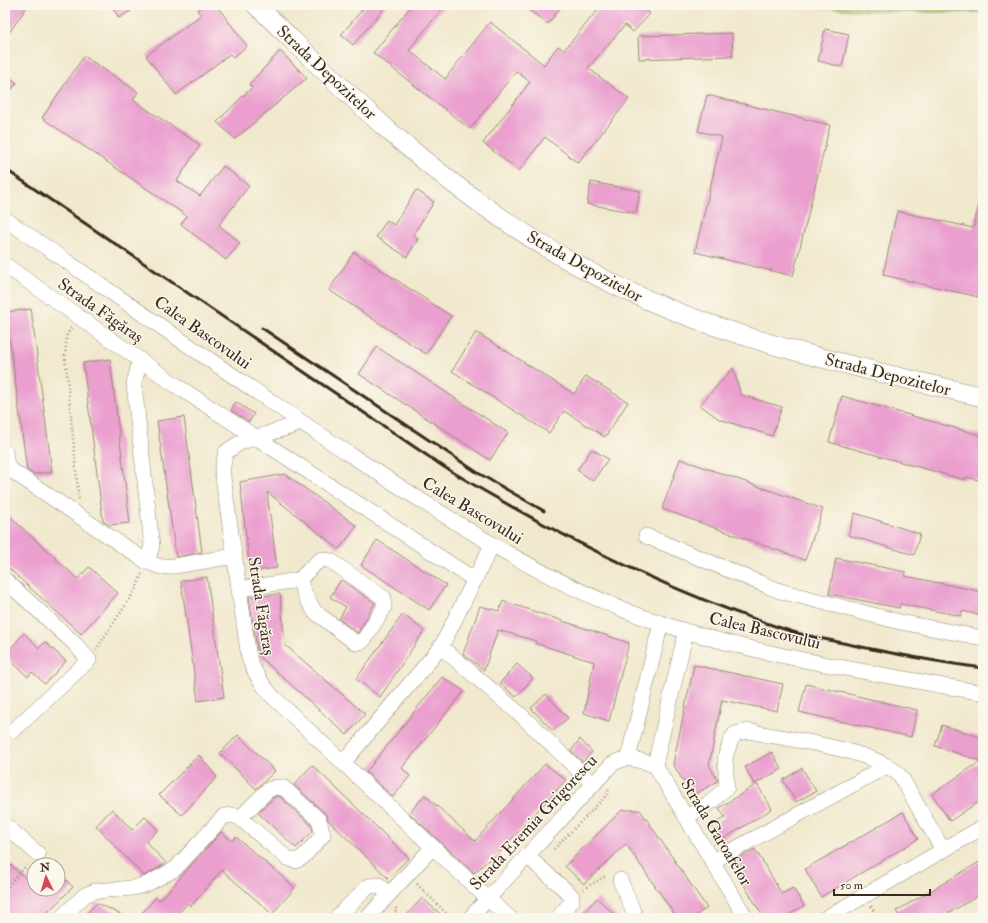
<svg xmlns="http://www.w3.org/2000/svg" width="988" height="923" viewBox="0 0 988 923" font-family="'IM FELL Double Pica',serif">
<defs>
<pattern id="grass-tufts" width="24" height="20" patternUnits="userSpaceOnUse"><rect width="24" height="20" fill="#acc86f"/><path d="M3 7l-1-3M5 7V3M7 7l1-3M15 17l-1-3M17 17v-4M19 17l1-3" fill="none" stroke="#8da35b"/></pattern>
</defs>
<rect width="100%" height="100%" fill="#fbf7ec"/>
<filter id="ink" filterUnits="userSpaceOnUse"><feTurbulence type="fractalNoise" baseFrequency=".025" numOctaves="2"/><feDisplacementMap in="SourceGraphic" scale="8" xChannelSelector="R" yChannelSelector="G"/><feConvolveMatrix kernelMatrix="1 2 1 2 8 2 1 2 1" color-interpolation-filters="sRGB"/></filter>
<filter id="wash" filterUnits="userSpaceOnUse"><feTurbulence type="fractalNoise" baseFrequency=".012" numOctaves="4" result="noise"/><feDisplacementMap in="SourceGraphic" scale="16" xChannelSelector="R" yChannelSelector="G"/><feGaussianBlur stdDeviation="0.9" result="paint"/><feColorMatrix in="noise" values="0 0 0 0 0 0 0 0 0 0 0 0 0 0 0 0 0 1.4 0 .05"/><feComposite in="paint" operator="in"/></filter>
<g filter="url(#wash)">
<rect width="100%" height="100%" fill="#f1e9ce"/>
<!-- grass -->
<path fill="url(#grass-tufts)" stroke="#747946" d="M786 5H983V12C917 13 852 11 786 5Z"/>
<g id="blocks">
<!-- building -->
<g fill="#ea9fcf">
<path d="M5 5H28L5 39Z"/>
<path d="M111 5H140L119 18Z"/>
<path d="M204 5H216L247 46 233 58 230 54 176 95 146 56 201 15 197 10Z"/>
<path d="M366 5H387L353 45 341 35Z"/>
<path d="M412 5H445L409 50 445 79 490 22 544 65 558 46 564 50 602 5H641L650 14 633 32 625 25 588 68 629 99 578 163 545 137 519 171 483 143 530 82 516 71 470 129 373 53Z"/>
<path d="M522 5H562L548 24Z"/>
<path d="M825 29 849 34 842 67 818 61Z"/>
<path d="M732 33 733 56 639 59 638 36Z"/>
<path d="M280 51 307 78 235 139 217 122 252 87 249 84Z"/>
<path d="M84 56 138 92 133 100 200 145 177 181 200 196 223 166 249 186 219 225 240 243 226 260 181 224 187 216 42 118Z"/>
<path d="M5 73 17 83 5 98Z"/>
<path d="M707 95 830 125 793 276 695 252 722 137 698 131Z"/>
<path d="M591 182 640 191 636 213 587 204Z"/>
<path d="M416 190 434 202 413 235 418 239 407 257 376 237 387 220 394 225Z"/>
<path d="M979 204H983V298L883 275 897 211 973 228Z"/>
<path d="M354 252 451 316 426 354 329 290Z"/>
<path d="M31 309 52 472 33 474 27 470 6 312Z"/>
<path d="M476 332 574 394 586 376 628 402 605 437 564 411 549 433 452 371Z"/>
<path d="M377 347 508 433 490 460 359 374Z"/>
<path d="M110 359 130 523 109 525 103 521 83 363Z"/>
<path d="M733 368 741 395 782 407 772 436 719 419 700 405Z"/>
<path d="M842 396 983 436V481L966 477 965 480 829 442Z"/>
<path d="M236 402 254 414 249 422 231 410Z"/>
<path d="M184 417 202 552 176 557 157 421Z"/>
<path d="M592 449 608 459 593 481 577 470Z"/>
<path d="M680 459 823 509 805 560 662 509Z"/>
<path d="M285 474 357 526 339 549 267 492 277 568 250 572 240 482Z"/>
<path d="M5 512 78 579 89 567 118 593 81 634 5 565Z"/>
<path d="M855 513 920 534 914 555 848 535Z"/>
<path d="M377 540 446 585 429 610 361 565Z"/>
<path d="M836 558 906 572 905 576 983 592V616L962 611 961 616 900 604 899 608 829 594Z"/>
<path d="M207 577 224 697 198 701 181 581Z"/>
<path d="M341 580 375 603 358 633 339 619 346 607 330 597Z"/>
<path d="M280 594 285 645 365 714 347 735 258 655 249 597Z"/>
<path d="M503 601 629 643 609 721 584 713 594 662 535 643 536 641 498 630 484 670 463 654 480 606 499 611Z"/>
<path d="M403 614 424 631 380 697 356 679Z"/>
<path d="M24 633 39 648 45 642 66 661 45 684 32 672 28 677 5 655Z"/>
<path d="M517 664 533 678 516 697 500 683Z"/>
<path d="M694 665 783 684 777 711 722 700 709 765 718 781 692 796 673 764Z"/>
<path d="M442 677 464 691 402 768 410 776 393 797 366 772Z"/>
<path d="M806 684 917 710 911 737 799 712Z"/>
<path d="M546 694 568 718 553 731 531 708Z"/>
<path d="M942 725 983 738V799L950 821 932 794 981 761 935 746Z"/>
<path d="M238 735 275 771 256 789 220 753Z"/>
<path d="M580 739 592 752 583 762 571 751Z"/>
<path d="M772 752 782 769 754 784 745 767Z"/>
<path d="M199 755 217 777 182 815 159 795Z"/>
<path d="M545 764 566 780 495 857 493 856 474 873 409 813 425 795 475 841Z"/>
<path d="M312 765 409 858 388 878 328 820 325 813 294 785Z"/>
<path d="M802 768 816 791 796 802 783 780Z"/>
<path d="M757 784 772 809 720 841 711 826 725 817 719 808Z"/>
<path d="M277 796 280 797 311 825 313 831 296 848 258 813 273 798Z"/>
<path d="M112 809 132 830 145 817 158 830 146 842 166 863 163 865 144 876 96 826Z"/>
<path d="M622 810H640L707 908 692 918H677L626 844 584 884 565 866Z"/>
<path d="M903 812 918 839 821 897 805 869Z"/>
<path d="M221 832 232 841 236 837 295 888 272 914 222 870 191 906 188 903 174 918H138L156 897 160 900Z"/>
<path d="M755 849 782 894 793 888 804 906 783 918H764L730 862Z"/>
<path d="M5 860 28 880 34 874V889H58V872L73 887 42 918H5Z"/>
<path d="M983 860V893L940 918H900L896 911Z"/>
<path d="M422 898 445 918H404Z"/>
<path d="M597 898 618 918H578Z"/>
<path d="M97 903 128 918H82Z"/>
</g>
</g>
</g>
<g filter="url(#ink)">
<use href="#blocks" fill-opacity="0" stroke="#968a76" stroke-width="1"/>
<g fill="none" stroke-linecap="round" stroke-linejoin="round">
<defs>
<g id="minor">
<path d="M5 219C122 299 238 381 357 459 446 517 533 575 632 613 744 655 866 671 983 693"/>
<path d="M5 265 177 386 475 580"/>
<path d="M140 360 134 384 152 546 147 562"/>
<path d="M302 423 241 442 226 452 222 470 249 658C254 673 261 683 271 695L488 899 510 918"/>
<path d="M5 452 7 467"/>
<path d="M5 466 147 562 161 567 174 566 235 556"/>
<path d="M646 536 780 591 900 622 983 638"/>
<path d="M492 545 441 647 522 716 593 784"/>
<path d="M5 580 75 644 89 660 14 730"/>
<path d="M239 589 299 580 316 563 322 559 331 561 384 598V608L363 641 356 643 315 612 307 599 299 580"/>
<path d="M628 758 661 623"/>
<path d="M343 763 441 647"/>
<path d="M655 765 746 918"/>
<path d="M655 765 686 631"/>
<path d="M687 817 711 802 727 787 725 758 731 740 735 734 748 731C785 739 873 749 898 774 901 776 903 780 905 784L943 850"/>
<path d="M5 825 38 854"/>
<path d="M527 856 572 896V901L558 918"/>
<path d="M713 861 887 766"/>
<path d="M620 880 636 918"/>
<path d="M61 918 85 895 95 891 133 888 147 884 175 869 224 816 233 815 240 818 287 858 296 861 303 857 323 835 319 820 284 788 276 787 268 790 240 818"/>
<path d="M336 918 369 886 379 885 389 894"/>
<path d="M367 918 433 847"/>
<path d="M470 918 611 765C627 754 637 760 655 765"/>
<path d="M826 918 983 827"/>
</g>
<path id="major" d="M256 5C300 47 343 90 388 130 465 197 556 261 650 301 757 347 870 370 983 397"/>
</defs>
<!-- minor casing -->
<use href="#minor" stroke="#968a76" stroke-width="16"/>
<!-- major casing -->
<use href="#major" stroke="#968a76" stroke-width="20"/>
<!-- path -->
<g stroke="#968a76" stroke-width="2.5" stroke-dasharray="1 3" stroke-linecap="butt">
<path d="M71 328 67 335 65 354 79 501"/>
<path d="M96 650 136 589 142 574"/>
<path d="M554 849 608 794 609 787"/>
<path d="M417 884 451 918"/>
<path d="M5 889 29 863"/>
<path d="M583 889 604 877 607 878"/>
<path d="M871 906 878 918"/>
<path d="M390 918 397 910 395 907"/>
</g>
<!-- minor -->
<use href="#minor" stroke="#fff" stroke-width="15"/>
<!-- major -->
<use href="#major" stroke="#fff" stroke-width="19"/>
<!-- rail -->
<g stroke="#3b2a1e" stroke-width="3">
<path d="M5 169 444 467C554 534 670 593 793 632 809 637 827 639 843 643 889 653 936 662 983 668"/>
<path d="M262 328 478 473 544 511"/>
</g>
</g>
</g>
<g text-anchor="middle" stroke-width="3" stroke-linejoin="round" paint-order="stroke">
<!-- street labels -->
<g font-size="17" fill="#3b2a1e" stroke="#fbf7ec">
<text transform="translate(327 72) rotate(43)" y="6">Strada Depozitelor</text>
<text transform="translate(585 266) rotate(29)" y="6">Strada Depozitelor</text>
<text transform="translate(101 310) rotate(35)" y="6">Strada Făgăraș</text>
<text transform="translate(203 332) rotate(35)" y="6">Calea Bascovului</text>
<text transform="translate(888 374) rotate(14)" y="6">Strada Depozitelor</text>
<text transform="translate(473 510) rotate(31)" y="6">Calea Bascovului</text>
<text transform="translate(262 606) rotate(81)" y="6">Strada Făgăraș</text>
<text transform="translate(765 630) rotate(13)" y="6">Calea Bascovului</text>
<text transform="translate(533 822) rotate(-47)" y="6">Strada Eremia Grigorescu</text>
<text transform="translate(717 832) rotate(59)" y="6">Strada Garoafelor</text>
</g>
</g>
<!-- margin -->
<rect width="988" height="923" fill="none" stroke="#fbf7ec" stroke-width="20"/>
<!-- north arrow -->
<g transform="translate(46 877) rotate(355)"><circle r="19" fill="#fbf7ec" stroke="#aea59a"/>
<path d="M0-3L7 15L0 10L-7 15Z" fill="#d1495b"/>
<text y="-6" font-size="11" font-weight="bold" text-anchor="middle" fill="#3b2a1e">N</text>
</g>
<!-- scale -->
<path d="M834 889v6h96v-6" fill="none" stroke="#3b2a1e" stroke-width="2"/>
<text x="840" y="889" font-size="12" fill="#3b2a1e" stroke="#fbf7ec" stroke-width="3" paint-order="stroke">50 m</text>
</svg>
